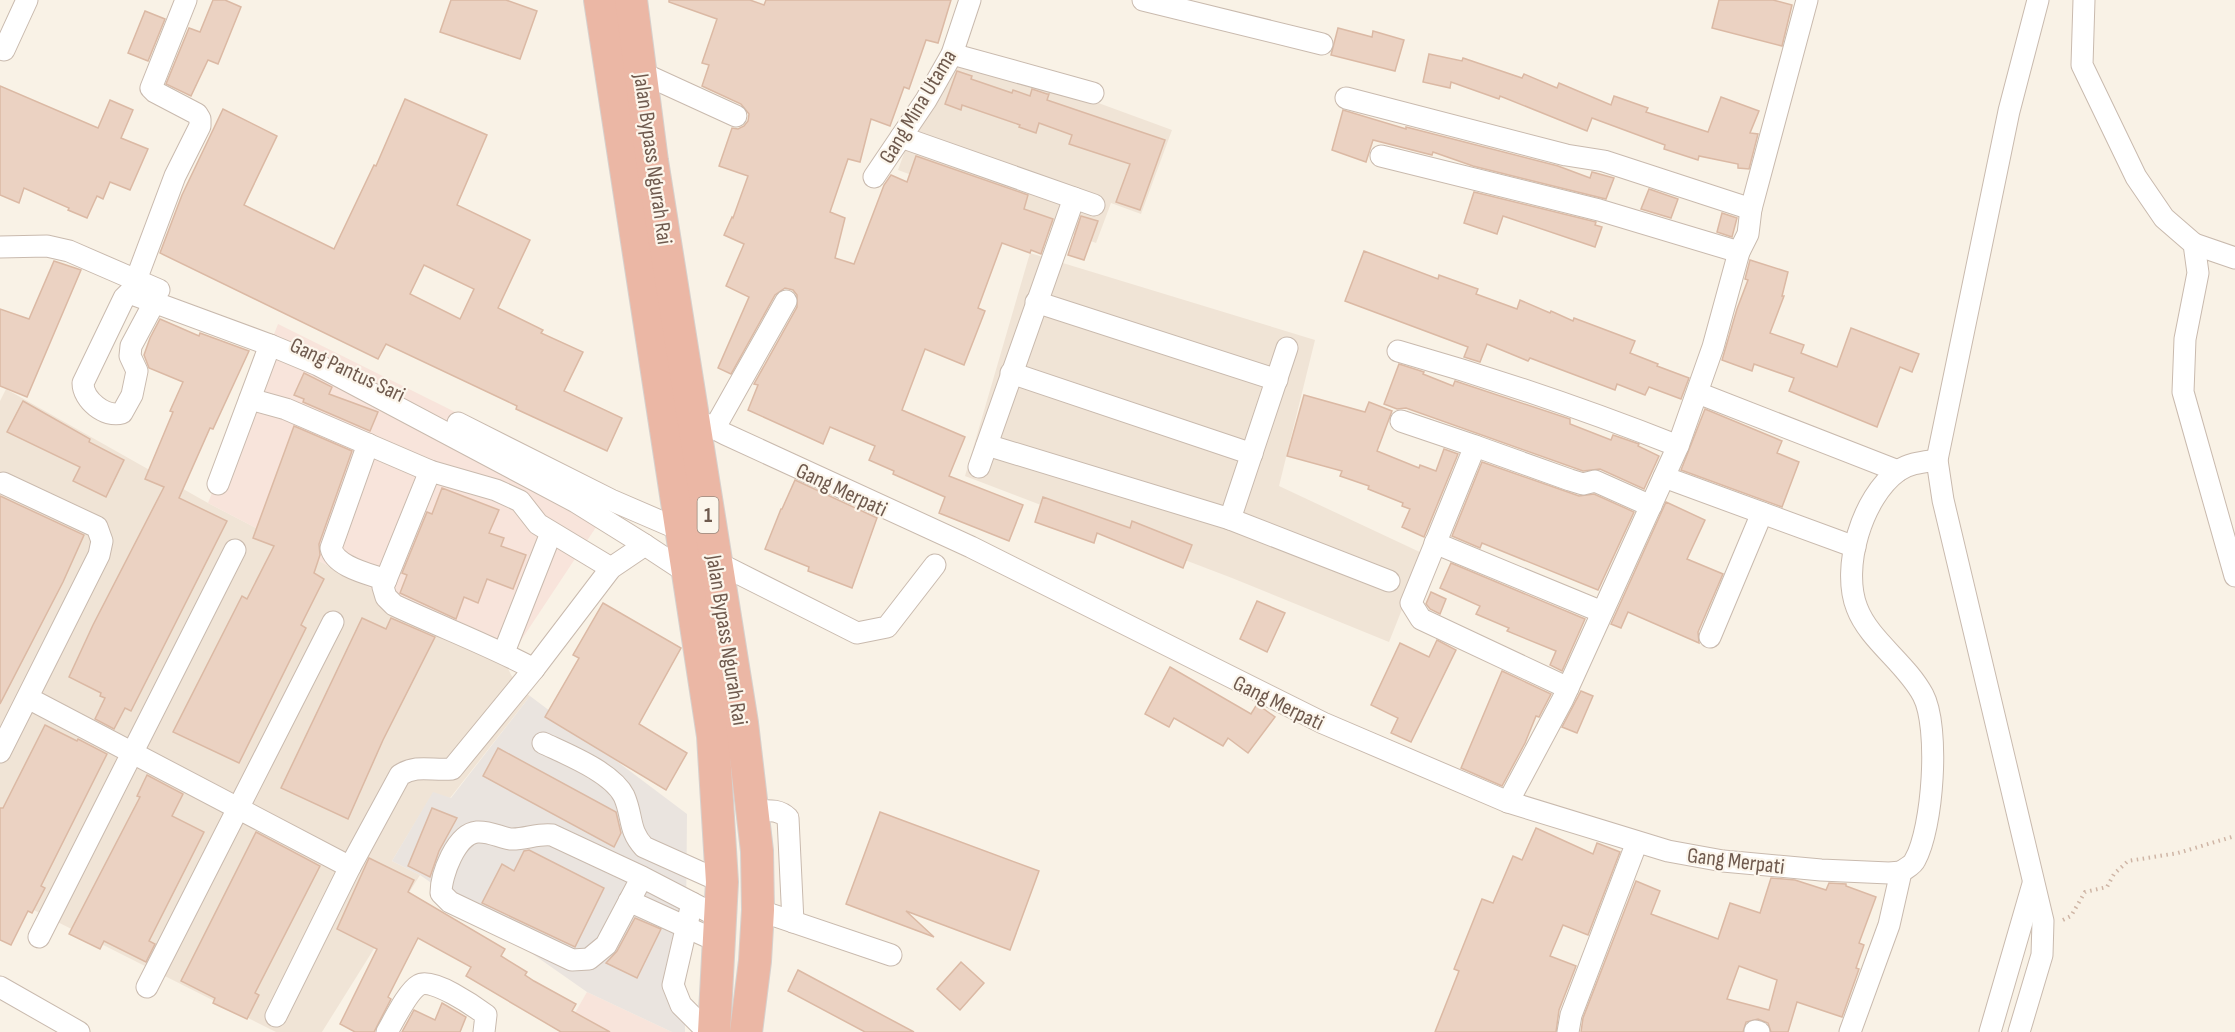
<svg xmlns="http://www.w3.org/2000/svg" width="2235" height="1032" viewBox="0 0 2235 1032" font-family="'Sofia Sans Condensed',sans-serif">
<rect width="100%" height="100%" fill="#f9f2e6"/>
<!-- residential -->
<g fill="#f0e4d6">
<path d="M943 46 1172 130 1141 214 1111 203 1096 243 898 170Z"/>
<path d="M1030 253 1315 340 1279 486 1424 554 1389 642 1232 578 965 476Z"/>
<path d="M6 389 208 503 367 586 505 663 518 688 530 696 450 798 433 793 392 861 420 875 322 1032H276L0 893V401Z"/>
</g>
<!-- commercial -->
<g fill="#f8e4db">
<path d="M278 324 604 486 610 506 506 663 367 586 208 503Z"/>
<path d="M587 992 672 1032H564Z"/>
</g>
<!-- industrial -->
<path fill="#eae4df" d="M530 696 687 814 685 1032H672L587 992 420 875 392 861 433 792 451 798Z"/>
<!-- building -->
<g fill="#ebd2c2" stroke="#dbb9a4" stroke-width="1.5" fill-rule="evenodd">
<path d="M213 0H225L241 7 218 64 208 60 191 96 166 84 189 28 200 32Z"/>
<path d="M451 0H506L537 11 520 59 440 32Z"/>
<path d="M669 0H750L764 5 766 0H951L938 43 926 40 909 89 904 87 890 126 871 119 860 162 848 159 830 212 845 218 835 258 854 264 884 185 891 175 907 182 916 156 1028 195 1024 209 1053 219 1041 254 1031 250 1030 253 1002 243 978 308 985 311 964 365 925 349 902 410 965 437 949 476 1023 505 1009 541 939 513 945 497 893 474 894 471 869 460 875 446 830 427 823 444 748 410 758 385 754 384 797 307V295L793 290 785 288 775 295 731 374 718 368 749 297 726 286 744 244 724 235 732 217 733 218 748 176 719 166 732 128 738 129 744 126 748 121 749 114 741 104 702 86 709 65 702 63 717 19 669 2Z"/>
<path d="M1719 0H1773L1792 5 1782 46 1712 28Z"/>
<path d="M145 11 165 19 148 61 128 53Z"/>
<path d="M1338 28 1372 37 1373 31 1404 40 1395 71 1331 55Z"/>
<path d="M1429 54 1462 61 1463 58 1522 78 1524 74 1557 88 1559 83 1611 105 1614 96 1648 108 1646 112 1708 132 1721 97 1759 111 1750 133 1758 134 1749 169 1738 168V164L1699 156 1698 160 1664 149 1665 145 1592 118 1587 131 1500 96 1499 99 1451 82 1450 88 1423 82Z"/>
<path d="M957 71 972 76 971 79 1012 93 1013 90 1030 96 1032 89 1047 94H1049L1047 100 1165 140 1140 210 1116 202 1130 164 1069 144 1072 135 1039 123 1036 133 1019 127 1020 125 962 105 961 110 945 104Z"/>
<path d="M0 86 98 128 110 100 133 110 121 138 148 149 130 190 110 182 103 199 97 196 87 218 68 210 69 208 24 188 19 203 0 195Z"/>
<path d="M405 99 487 135 457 205 530 240 498 308 543 330 541 333 583 352 564 391 622 418 607 451 516 409 517 406 386 344 378 359 160 253 182 195 223 109 277 136 244 205 334 249 374 165 376 166ZM424 265 474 289 460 319 410 294Z"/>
<path d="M1343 110 1406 129V127L1558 166 1590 178 1592 172 1614 178 1606 199 1473 166 1433 152 1432 155 1373 140 1366 162 1332 150Z"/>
<path d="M1649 189 1678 199 1671 218 1641 209Z"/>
<path d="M1474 192 1596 222 1595 225 1602 227 1595 247 1503 216 1497 234 1464 223Z"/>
<path d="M1722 213 1737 218 1732 237 1717 232Z"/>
<path d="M1081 216 1098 221 1084 260 1068 255Z"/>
<path d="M1364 251 1438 279 1439 275 1478 289 1476 294 1517 309 1520 300 1550 313 1551 311 1573 321 1574 318 1635 341 1630 353 1658 364 1657 366 1689 378 1681 399 1649 387 1645 395 1617 384 1615 390 1530 358 1528 361 1487 344 1480 362 1464 357 1468 347 1345 301Z"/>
<path d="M1750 260 1788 272 1782 296H1784L1770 333 1804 345 1801 353 1837 367 1851 328 1919 354 1912 372 1900 367 1877 427 1789 391 1794 378 1754 364 1752 371 1722 360 1737 309 1748 280 1745 279Z"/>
<path d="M54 261 81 270 27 397 0 386V309L29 319Z"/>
<path d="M160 319 199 336 200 333 249 351 213 429 210 428 179 498 227 521 131 711 125 708 114 729 95 719 105 698 100 696 101 693 69 677 93 625 164 487 145 479 173 412 170 411 183 382 149 368 144 355 150 338Z"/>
<path d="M1399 364 1424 372 1423 374 1453 386 1455 381 1570 419V424L1611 440 1613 435 1639 444 1638 446 1659 456 1644 489 1600 469 1583 471 1406 408 1397 409 1384 404Z"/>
<path d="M304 373 332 387 329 394 378 412 370 431 303 402 304 399 294 395Z"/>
<path d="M1304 395 1365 412 1369 402 1392 411 1377 451 1419 468 1420 465 1436 471 1444 449 1458 454 1424 537 1402 527 1410 509 1402 506 1403 503 1368 489 1369 486 1340 476 1342 471 1287 456Z"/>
<path d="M23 401 90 439 89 442 124 460 106 497 73 481 80 467 7 432Z"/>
<path d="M1705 409 1782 441 1777 453 1799 462 1782 507 1681 470Z"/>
<path d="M294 426 352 451 319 544 320 555 314 573 324 579 301 625 306 628 239 763 173 732 242 596 247 599 274 546 253 538Z"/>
<path d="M1482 462 1579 496 1594 494 1634 512 1598 590 1482 543 1480 548 1452 536Z"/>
<path d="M795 480 877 518 852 588 808 571 809 567 765 549 781 509H782Z"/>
<path d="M442 488 499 510 489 533 504 538 501 546 526 555 513 589 487 579 478 603 464 597 456 619 400 593 407 575 402 573 427 512 432 514Z"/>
<path d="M0 496 84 535 63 582 0 704Z"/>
<path d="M1043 497 1130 528 1132 521 1192 545 1183 568 1097 533 1094 543 1035 522Z"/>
<path d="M1666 502 1705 520 1687 559 1723 574 1698 632 1699 643 1628 612 1621 628 1611 624Z"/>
<path d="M1451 563 1585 619 1562 671 1550 665 1556 651 1507 631 1509 628 1476 614 1480 606 1440 588Z"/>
<path d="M1431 592 1446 599 1440 614 1430 609 1426 604Z"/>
<path d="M1257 601 1285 613 1267 652 1240 639Z"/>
<path d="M603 603 681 648 639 724 687 753 666 790 545 717 579 658 573 655Z"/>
<path d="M362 618 386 629 391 618 435 637 383 740 348 819 281 788Z"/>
<path d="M1437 640 1456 650 1411 742 1391 733 1398 718 1371 705 1400 643 1429 657Z"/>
<path d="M1170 667 1251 714 1257 704 1275 717 1248 753 1228 738 1223 746 1174 718 1169 727 1145 714Z"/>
<path d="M1502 671 1551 694 1539 717 1536 716 1525 743 1502 786 1461 768Z"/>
<path d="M1581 691 1593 696 1577 733 1562 727Z"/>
<path d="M45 725 77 741 78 739 107 754 41 886 45 888 32 913 28 911 11 945 0 940V808H3Z"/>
<path d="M498 748 616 812 621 833 614 847 483 776Z"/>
<path d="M147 775 183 794 172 816 204 832 149 941 155 944 146 962 104 941 100 949 69 934 140 797 137 796Z"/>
<path d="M432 808 457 818 439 851 430 877 408 866Z"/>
<path d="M880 812 1039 871 1010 950 906 911 934 937 846 904Z"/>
<path d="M1536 828 1593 854 1597 843 1620 852 1588 935 1563 925 1550 956 1576 966 1559 1010 1556 1032H1435L1459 971 1454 969 1482 899 1493 903 1513 856 1522 860Z"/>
<path d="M256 832 320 866 255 993 259 995 247 1019 213 1003 215 998 181 981Z"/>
<path d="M529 850 604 888 575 947 482 903 502 864 514 871 524 851Z"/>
<path d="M369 858 414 880 408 892 505 949 501 956 527 972 525 975 534 981 576 1004 572 1011 610 1032H561L466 976 471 967 418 938 388 997 391 999 374 1032H355L340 1024 377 949 337 929Z"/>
<path d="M1771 878 1795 880 1826 890 1829 883 1846 884V886L1876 897 1859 943 1864 945 1856 968 1859 969 1842 1017 1797 1002 1788 1032H1771L1768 1023 1758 1019 1746 1022 1743 1032H1581L1583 1018 1636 881 1660 891 1651 914 1718 939 1730 903 1760 913ZM1739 966 1777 980 1769 1010 1727 999Z"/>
<path d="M635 918 661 929 637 978 606 963 617 951Z"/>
<path d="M961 962 984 983 960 1010 937 989Z"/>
<path d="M798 970 914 1032H865L788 991Z"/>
<path d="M442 1003 466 1017 460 1032H402L414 1010 435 1020Z"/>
</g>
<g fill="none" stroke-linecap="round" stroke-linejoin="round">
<defs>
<g id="minor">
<path d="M1143 0 1322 44"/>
<path d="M2084 0 2082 65 2136 177 2164 218 2194 244 2198 273 2185 339 2183 392 2235 576"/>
<path d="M4 50 27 0"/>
<path d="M952 54 1093 93"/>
<path d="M642 73 736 116"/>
<path d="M1346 98 1566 155 1604 161 1751 209"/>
<path d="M901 137 1094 205"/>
<path d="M1381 156 1599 210 1739 252"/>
<path d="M874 177 926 100 952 54 970 0"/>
<path d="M2194 244 2235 258"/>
<path d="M0 247 47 246 69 251 159 290"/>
<path d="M136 280 175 176 200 126V119L197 114 155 92 151 88 186 0"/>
<path d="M1036 302 1277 380"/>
<path d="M154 303 131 346 130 356 137 371 132 395 122 413C105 418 83 400 83 383L124 298 129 293 270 345 318 365 576 502 645 545"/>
<path d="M1398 351C1493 378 1587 410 1678 446"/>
<path d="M1011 373 1252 454"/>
<path d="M1698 393 1898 471"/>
<path d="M250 399 286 409 430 471 496 490 520 501 538 524 611 568"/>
<path d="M692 417 725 434 971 547 1323 723 1508 802 1668 851 1723 861 1821 870 1889 873 1901 872"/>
<path d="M1401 421 1475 446"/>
<path d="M458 423 611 500 683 531"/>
<path d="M714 429 786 301"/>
<path d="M368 444 331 548C335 567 370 574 386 580"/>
<path d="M987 445 1230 519 1389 581"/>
<path d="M979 467 1074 198"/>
<path d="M430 471 383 587 386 597 394 605C441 627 489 645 534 669"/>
<path d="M1664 477 1855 547"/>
<path d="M218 484 270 345"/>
<path d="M1230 519 1287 348"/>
<path d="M1435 543 1602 612"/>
<path d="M716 562 857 633 887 627 935 565"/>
<path d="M1710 637 1762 513"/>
<path d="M504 652 551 533"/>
<path d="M1568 688 1421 619 1411 603 1475 446 1570 480 1583 484 1595 481 1651 506"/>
<path d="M28 698 350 867"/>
<path d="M543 743C566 754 612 772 624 796 633 816 628 830 644 847L722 882"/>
<path d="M0 752 99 555 102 541 97 527 3 483"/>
<path d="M1508 802 1563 699 1678 446 1713 347 1739 252 1748 234 1751 209 1807 0"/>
<path d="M753 811C766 811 778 808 788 818L793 922"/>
<path d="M642 877 606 945 589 959 572 960 450 902 441 893C441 875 456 834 477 832 489 831 499 837 510 839 524 840 538 833 552 835L642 877 721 918"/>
<path d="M629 901 719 942"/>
<path d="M692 903 673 985 681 1005 708 1032"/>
<path d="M758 910 891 955"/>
<path d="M39 937 235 550"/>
<path d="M0 987 79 1032"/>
<path d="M147 987 333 622"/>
<path d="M276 1016 350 867 400 775C417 764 432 771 452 769L534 669 611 568 645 545 689 574"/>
<path d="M1755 1031 1759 1032"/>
<path d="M387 1032C394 1020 408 991 419 985 432 977 474 1006 486 1015L484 1032"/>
<path d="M1568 1032 1571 1015 1637 842"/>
<path d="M1850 1032 1889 925 1901 872C1906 868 1913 865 1915 860 1933 828 1940 727 1923 695 1906 663 1869 640 1857 608 1841 568 1862 497 1898 471 1909 463 1924 462 1937 460"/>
<path d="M1990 1032 2033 884"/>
<path d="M2019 1032 2042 955 2043 921 1943 500 1937 460 2009 111 2038 0"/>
</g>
<g id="highway">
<path d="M600 0 713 736 722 882 714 1032"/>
<path d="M631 0 652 161 742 723 757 851 758 910 755 961 746 1032"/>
</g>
</defs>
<!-- minor casing -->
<use href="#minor" stroke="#c9baae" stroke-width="23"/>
<!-- highway casing -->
<use href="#highway" stroke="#d7d1cd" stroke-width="34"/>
<!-- path -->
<path stroke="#cfb5a5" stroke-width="4" stroke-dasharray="1.5 4.5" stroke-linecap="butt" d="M2063 920 2071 916 2085 892 2107 887 2114 874 2128 861 2178 853 2235 836"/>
<!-- minor -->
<use href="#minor" stroke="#fff" stroke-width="21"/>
<!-- highway -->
<use href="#highway" stroke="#ebb7a5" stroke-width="32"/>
</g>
<g text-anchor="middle" stroke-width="4.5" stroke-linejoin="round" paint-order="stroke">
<!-- shield labels -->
<rect fill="#fcf6ec" stroke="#99897d" stroke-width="1.5" x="697.5" y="497" width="21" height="36" rx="4.5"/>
<g font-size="21" font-weight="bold" fill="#6f5a4e">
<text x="708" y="522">1</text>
</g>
<!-- street labels -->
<g font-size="22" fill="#6f5a4e" stroke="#fcf6ec">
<text transform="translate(917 106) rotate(-59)" y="8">Gang Mina Utama</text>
<text transform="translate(654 159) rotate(82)" y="8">Jalan Bypass Ngurah Rai</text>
<text transform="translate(348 369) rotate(25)" y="8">Gang Pantus Sari</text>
<text transform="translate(842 489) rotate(25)" y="8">Gang Merpati</text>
<text transform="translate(728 640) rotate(81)" y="8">Jalan Bypass Ngurah Rai</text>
<text transform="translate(1279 702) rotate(26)" y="8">Gang Merpati</text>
<text transform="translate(1736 860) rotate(7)" y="8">Gang Merpati</text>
</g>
</g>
</svg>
